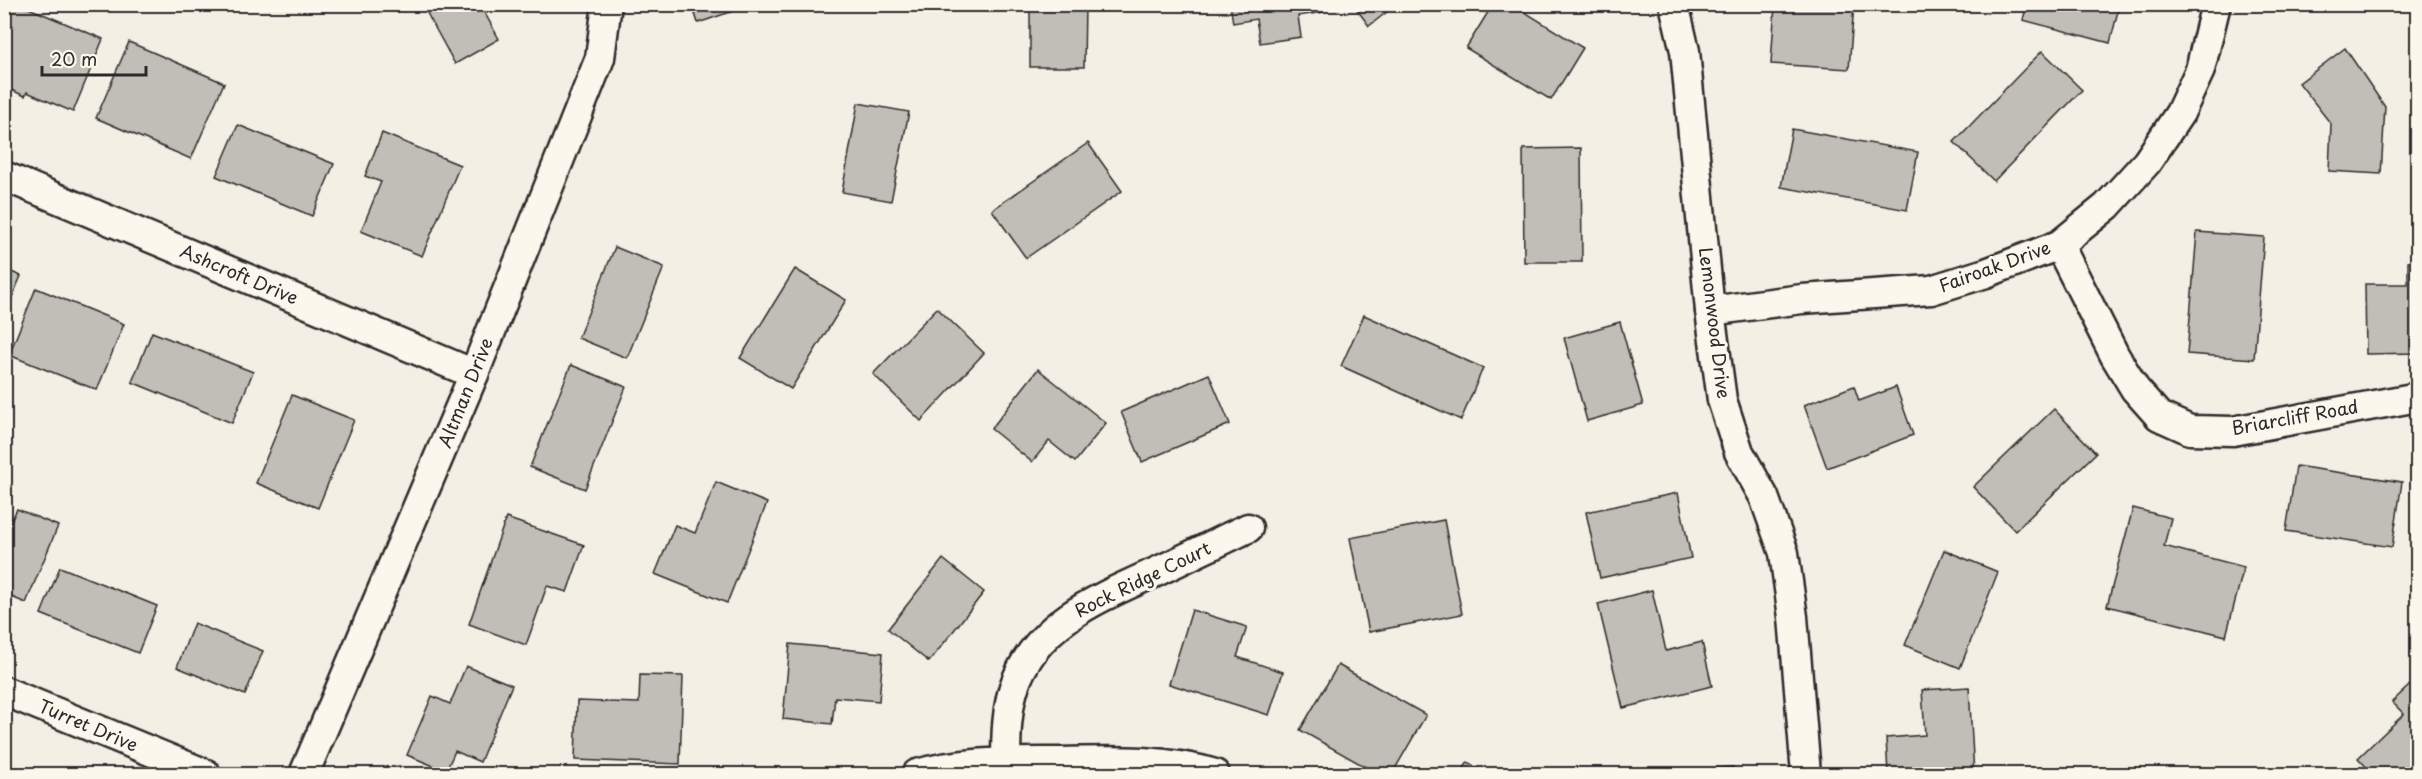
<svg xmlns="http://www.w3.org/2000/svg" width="2422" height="779" viewBox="0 0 2422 779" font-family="'Playpen Sans',sans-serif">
<rect width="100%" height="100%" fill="#f3efe4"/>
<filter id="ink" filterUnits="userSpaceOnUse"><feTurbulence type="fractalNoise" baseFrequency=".0167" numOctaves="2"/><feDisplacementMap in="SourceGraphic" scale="12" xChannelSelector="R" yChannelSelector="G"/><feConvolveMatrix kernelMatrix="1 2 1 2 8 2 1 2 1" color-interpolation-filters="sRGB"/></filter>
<g filter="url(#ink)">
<!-- building -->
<g fill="#c0beb6" stroke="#2b2b2b" stroke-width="1.5">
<path d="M12 4H19L103 39 73 112 27 92 25 96 4 87V22Z"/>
<path d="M422 4H487L482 8 499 39 455 64Z"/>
<path d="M692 4H745V7L698 23Z"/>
<path d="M1030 4H1085L1084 67H1030Z"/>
<path d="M1230 4H1322L1323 12 1298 16 1301 37 1260 43 1256 19 1233 23Z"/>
<path d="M1353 4H1397L1369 26Z"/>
<path d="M1493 4H1512L1583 48 1551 100 1466 48Z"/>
<path d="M1775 4H1854L1849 69 1771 64Z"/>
<path d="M2027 4H2110L2119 7 2110 43 2023 20Z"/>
<path d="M129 42 224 83 191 159 96 118Z"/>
<path d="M2345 48 2385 107 2381 174 2329 171 2331 124 2299 83Z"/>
<path d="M2042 51 2082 90 1994 181 1954 142Z"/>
<path d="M858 103 909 112 891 201 842 192Z"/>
<path d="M238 125 334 164 312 216 216 176Z"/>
<path d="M1792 129 1918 152 1907 210 1781 187Z"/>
<path d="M382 133 460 165 422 256 361 231 381 182 365 176Z"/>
<path d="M1088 143 1122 191 1026 258 992 210Z"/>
<path d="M1581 148 1582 262H1524L1523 149Z"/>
<path d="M2197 232 2264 237 2254 359 2187 354Z"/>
<path d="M615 247 664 267 627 358 578 338Z"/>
<path d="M2408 261H2418V353L2366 354 2365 284H2408Z"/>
<path d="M4 269 21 276 4 316Z"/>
<path d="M795 269 846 300 791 389 740 358Z"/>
<path d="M36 288 124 324 97 390 9 355Z"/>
<path d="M937 308 984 353 921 421 873 374Z"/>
<path d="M1364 315 1483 368 1461 420 1341 366Z"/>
<path d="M1620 322 1643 405 1587 421 1564 338Z"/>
<path d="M152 332 253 372 232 423 132 382Z"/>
<path d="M571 365 626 387 585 489 530 467Z"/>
<path d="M1038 369 1106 423 1075 462 1049 441 1032 462 991 429Z"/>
<path d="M1209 374 1230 424 1142 462 1121 412Z"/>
<path d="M1854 386 1859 401 1896 387 1913 435 1827 468 1804 405Z"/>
<path d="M292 395 354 420 318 508 256 483Z"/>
<path d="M2054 409 2096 453 2015 531 1973 487Z"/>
<path d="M2296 466 2402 482 2392 547 2286 531Z"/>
<path d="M716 482 767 503 727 603 655 574 675 525 695 533Z"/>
<path d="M1678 493 1691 558 1600 578 1586 512Z"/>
<path d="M2133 508 2171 518 2164 546 2244 567 2226 636 2107 606Z"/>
<path d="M17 509 58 526 26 603 4 594V536Z"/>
<path d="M506 518 584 545 567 592 547 586 526 645 469 624Z"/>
<path d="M1444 520 1462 614 1369 632 1350 538Z"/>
<path d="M1944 550 1998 572 1960 668 1905 645Z"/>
<path d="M943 559 984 592 929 662 888 629Z"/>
<path d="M60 567 157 606 138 653 41 614Z"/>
<path d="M1652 590 1666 651 1702 642 1712 686 1623 708 1598 604Z"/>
<path d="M1192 610 1247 627 1237 657 1283 672 1269 715 1169 684Z"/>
<path d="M194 623 263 651 245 695 177 667Z"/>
<path d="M790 644 883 653 879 701 835 697 832 724 783 719Z"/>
<path d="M1338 665 1426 715 1392 774H1378L1300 730Z"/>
<path d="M466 666 512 685 480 762 455 751 446 771 407 755 432 696 450 704Z"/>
<path d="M640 675 683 676 680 764 575 760 577 701 639 703Z"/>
<path d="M2410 685 2418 693V774H2373L2358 758 2404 714 2392 702Z"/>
<path d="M1969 687 1974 774H1888L1886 738 1925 735 1922 690Z"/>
<path d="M1468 762 1486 774H1460Z"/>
<path d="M1733 767 1734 774H1676V771Z"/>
</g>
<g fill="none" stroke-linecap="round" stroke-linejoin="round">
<defs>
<g id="minor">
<path d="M1674 4 1685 51 1710 311 1722 400 1739 452 1764 497 1784 553 1793 617 1806 774"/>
<path d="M4 176 474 374"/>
<path d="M2059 245 2115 356 2135 389 2159 416 2190 430 2233 431 2418 397"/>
<path d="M1710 311 1802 299 1931 290 1986 273 2059 245 2107 206 2147 162 2180 113 2200 70 2216 4"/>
<path d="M4 691 206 774"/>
<path d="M304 774 474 374 600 58 607 4"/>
<path d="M917 774C960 761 1010 762 1055 762 1109 761 1162 758 1215 774"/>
<path d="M1006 774C1006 745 1005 707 1017 679 1042 619 1102 597 1158 571 1188 557 1218 542 1248 528"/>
</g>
</defs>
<!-- minor casing -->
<use href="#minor" stroke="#2b2b2b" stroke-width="33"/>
<!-- minor -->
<use href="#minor" stroke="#fbf7ec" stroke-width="28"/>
</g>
</g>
<g text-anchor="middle" stroke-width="6" stroke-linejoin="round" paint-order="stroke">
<!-- street labels -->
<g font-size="18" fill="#2b2b2b" stroke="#fbf7ec">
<text transform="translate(1995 267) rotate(-20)" y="6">Fairoak Drive</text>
<text transform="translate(239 275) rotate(23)" y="6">Ashcroft Drive</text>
<text transform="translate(1714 323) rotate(83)" y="6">Lemonwood Drive</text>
<text transform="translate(466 393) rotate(-68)" y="6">Altman Drive</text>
<text transform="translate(2295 418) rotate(-10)" y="6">Briarcliff Road</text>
<text transform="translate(1143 580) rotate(-26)" y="6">Rock Ridge Court</text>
<text transform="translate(88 726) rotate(23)" y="6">Turret Drive</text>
</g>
</g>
<!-- margin -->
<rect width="2422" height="779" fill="none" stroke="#fbf7ec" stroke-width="24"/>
<rect x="12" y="12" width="2398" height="755" fill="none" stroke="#2b2b2b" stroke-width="2" filter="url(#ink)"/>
<!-- scale -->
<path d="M42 66v9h104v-9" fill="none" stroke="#2b2b2b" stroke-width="3"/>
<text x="51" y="66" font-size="18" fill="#2b2b2b" stroke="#fbf7ec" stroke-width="4.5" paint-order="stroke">20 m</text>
</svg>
